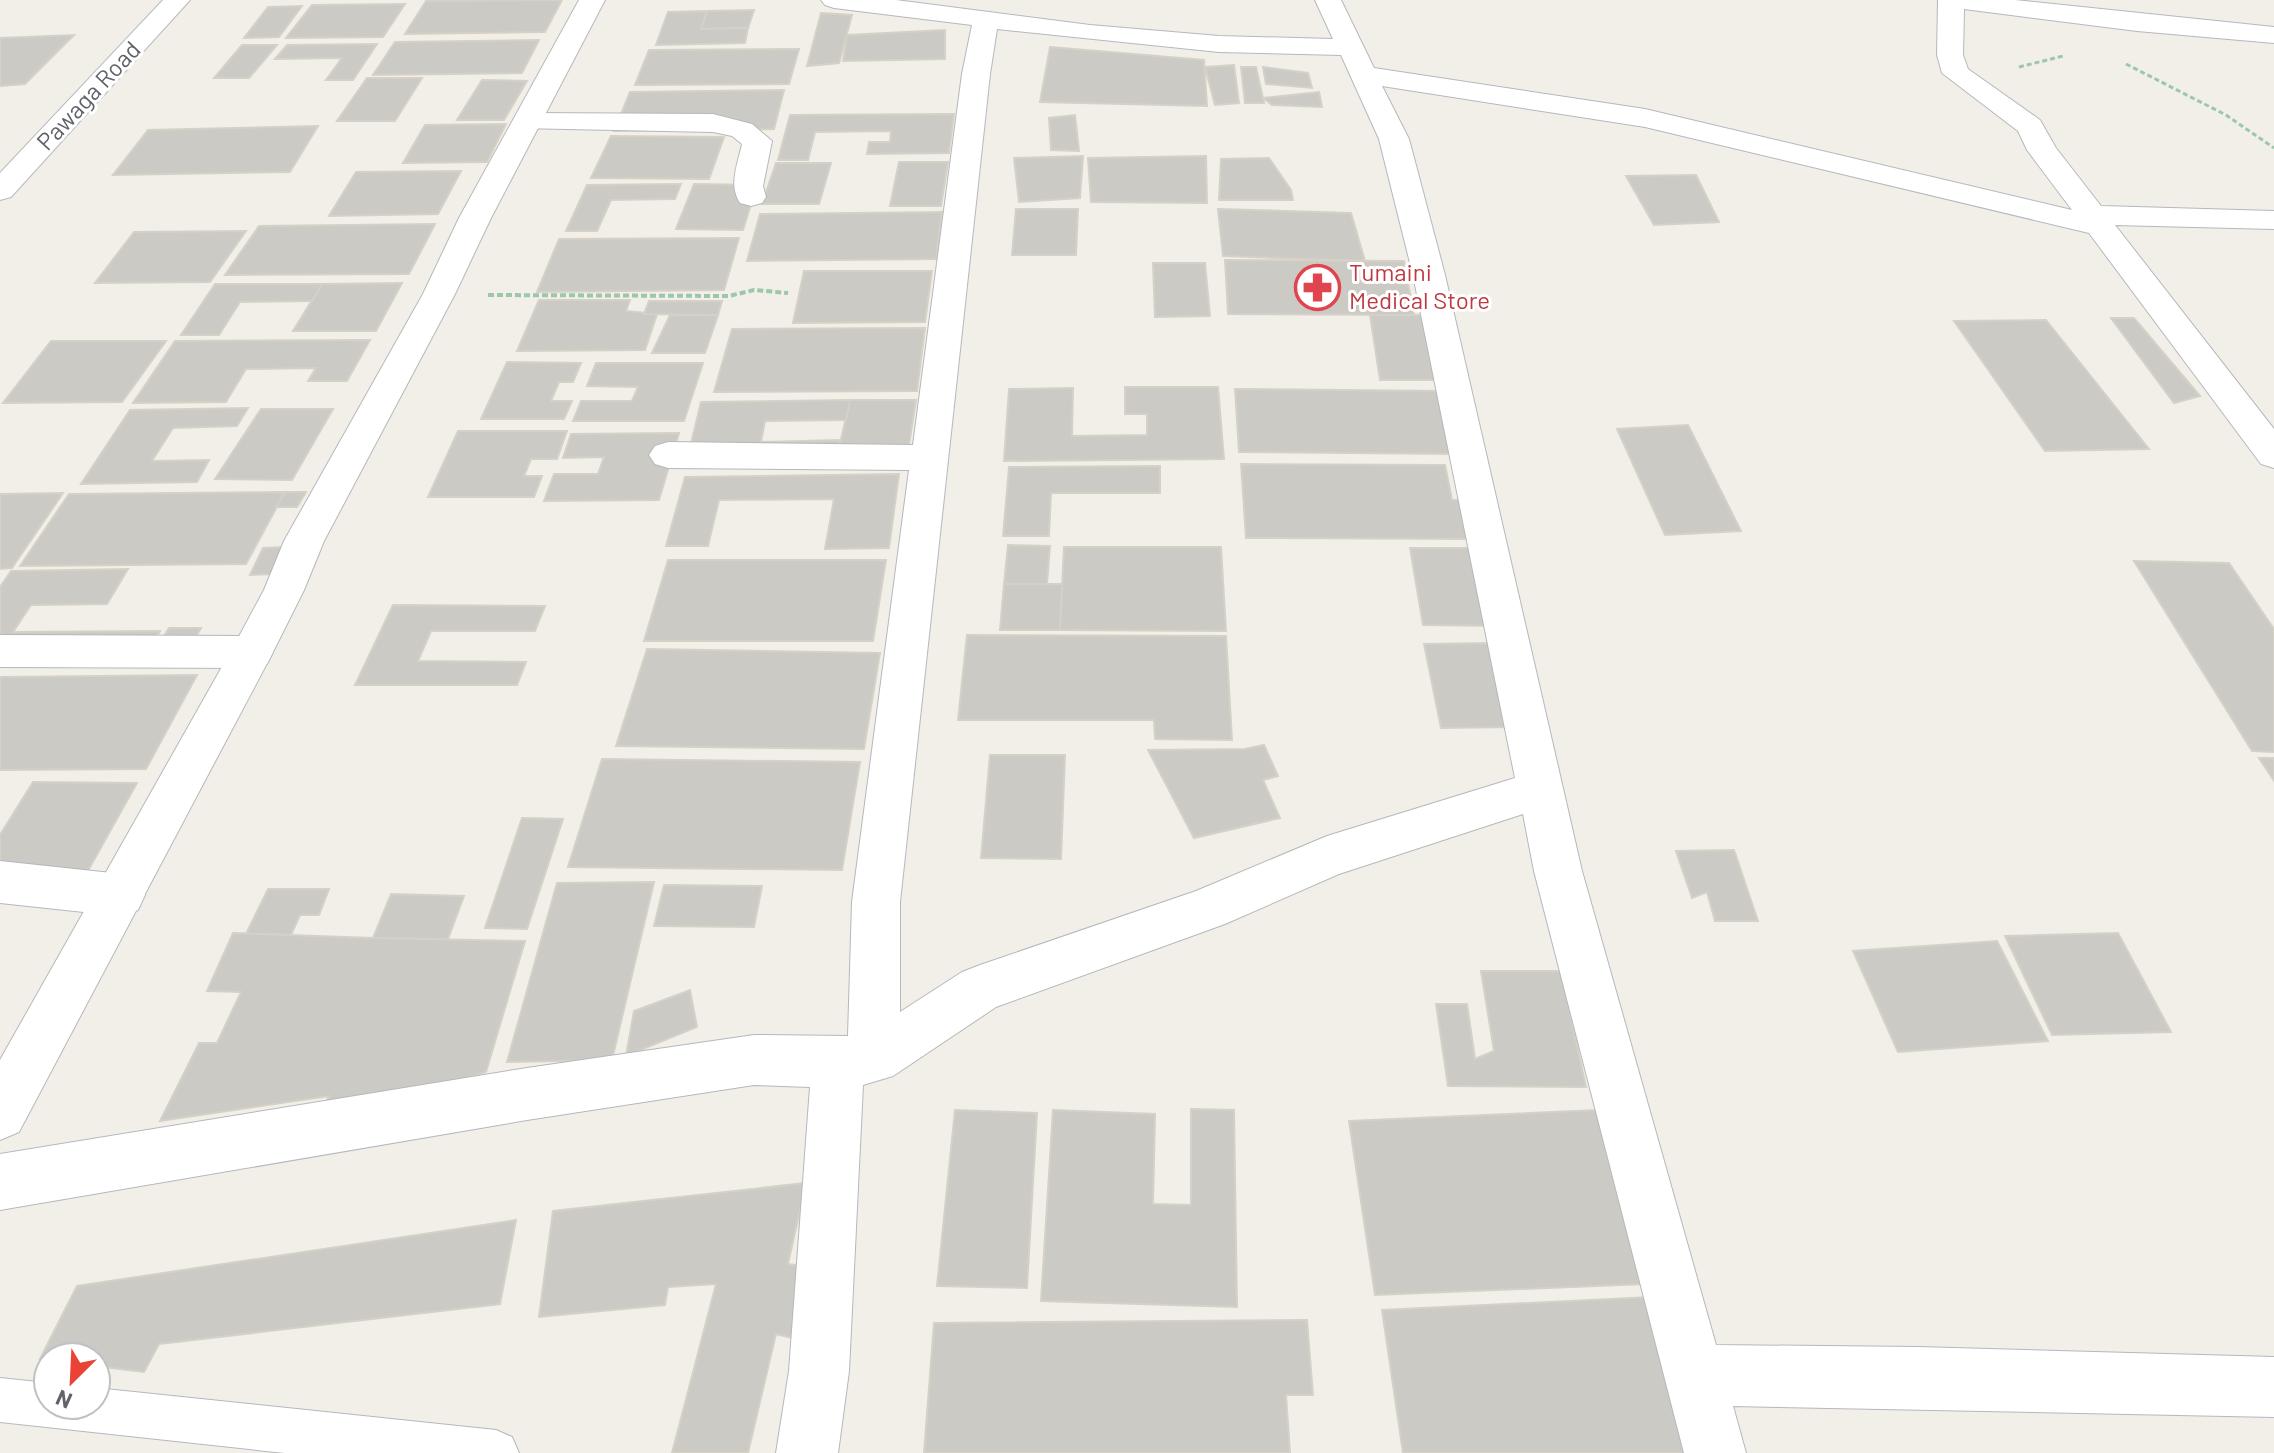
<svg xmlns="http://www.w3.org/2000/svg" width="2274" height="1453" viewBox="0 0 2274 1453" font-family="Barlow,sans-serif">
<rect width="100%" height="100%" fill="#f1efe8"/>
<!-- building -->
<g fill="#cccac5" stroke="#d6d1c6" stroke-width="2">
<path d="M562 0 545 32 405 34 426 1Z"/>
<path d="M405 4 383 37 286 38 312 5Z"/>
<path d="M302 6 279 37 244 38 268 7Z"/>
<path d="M754 10 748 28 701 29 707 11Z"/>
<path d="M707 11 701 29 748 28 745 43 656 45 668 12Z"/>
<path d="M821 13 852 15 839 63 807 66Z"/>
<path d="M945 30V59L843 61 847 35Z"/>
<path d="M74 35 25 84 0 86V38Z"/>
<path d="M539 40 522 73 373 75 395 42Z"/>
<path d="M377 44 353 80H326L342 58 275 59 287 45Z"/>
<path d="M242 45H277L249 78H214Z"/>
<path d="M1050 47 1204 60 1207 106 1040 102Z"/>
<path d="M799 49 789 84 635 85 649 50Z"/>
<path d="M1234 65 1239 103 1215 105 1205 67Z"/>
<path d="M1241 67H1256L1264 103H1245Z"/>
<path d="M1263 67 1308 73 1312 88 1266 84Z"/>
<path d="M367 78H422L395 121H337Z"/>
<path d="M482 80 527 81 504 120H457Z"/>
<path d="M784 90 774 129 614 131 630 92Z"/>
<path d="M1319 92 1322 107 1272 105 1263 98Z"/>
<path d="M954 114 949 153 867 154 869 142H890L891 131 815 132 808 160H778L790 115Z"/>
<path d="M1075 115 1079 151 1051 150 1049 118Z"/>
<path d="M506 124 487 162 403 163 425 125Z"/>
<path d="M318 126 290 172 113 175 148 130Z"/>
<path d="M611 136 724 137 709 179 591 178Z"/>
<path d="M1083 156 1080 198 1019 202 1014 158Z"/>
<path d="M1206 156 1207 203 1091 202 1088 158Z"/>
<path d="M1269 158 1291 190 1293 200H1219L1221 159Z"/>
<path d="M899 162H948L941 206H890Z"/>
<path d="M776 163H831L819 204H762Z"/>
<path d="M461 171 438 214 329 216 356 172Z"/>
<path d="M1696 175 1719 222 1654 225 1626 176Z"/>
<path d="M681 184 675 199 611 200 597 231H566L587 185Z"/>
<path d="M694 184 757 185 743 230 676 229Z"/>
<path d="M1016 209H1078L1076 255H1012Z"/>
<path d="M1218 209 1351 213 1365 261 1223 256Z"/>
<path d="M942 212 936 259 747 261 760 214Z"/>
<path d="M435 224 409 274 225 275 259 226Z"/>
<path d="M246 231 210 282 95 283 134 232Z"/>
<path d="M739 238 724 290 537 292 559 239Z"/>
<path d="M1225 260 1404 261 1414 315 1228 314Z"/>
<path d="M1153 263H1205L1210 316 1155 317Z"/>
<path d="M804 271H932L925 322 793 323Z"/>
<path d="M402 283 376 331H293L322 284Z"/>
<path d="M215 284H322L312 301 240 302 219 335H181Z"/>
<path d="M539 300H630L626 311 657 314 645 350 517 351Z"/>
<path d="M649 301H722L718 315 644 314Z"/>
<path d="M670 315H718L705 353H652Z"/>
<path d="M1370 315H1430L1435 380H1380Z"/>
<path d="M2111 318H2134L2200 396 2174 403Z"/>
<path d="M2046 320 2149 449 2045 451 1954 321Z"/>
<path d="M925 328 917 391 714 392 732 329Z"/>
<path d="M370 340 347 381H308L316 368 246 369 226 402 133 403 175 341Z"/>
<path d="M51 341H166L122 402 3 403Z"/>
<path d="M507 362 581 363 573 382H559L551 401H572L564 419H481Z"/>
<path d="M596 363H703L684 421H573L581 401H632L638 387 587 386Z"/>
<path d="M1125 387H1218L1224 459 1004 461 1009 389 1073 388 1072 436 1147 435V414H1125Z"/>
<path d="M1235 389 1442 391 1455 454 1239 452Z"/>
<path d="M850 400H916L907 458 837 457Z"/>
<path d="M850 400 846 420 765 421 761 442 840 440 837 457 687 460 701 402Z"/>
<path d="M248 408 237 426 173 428 152 461 209 460 197 482 81 484 130 410Z"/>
<path d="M261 409H333L292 480 215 479Z"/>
<path d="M1688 425 1741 531 1665 535 1617 429Z"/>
<path d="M458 431H567L557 459H531L524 476H542L534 497H428Z"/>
<path d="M679 433 659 500 544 501 554 474H598L604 457 563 458 571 434Z"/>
<path d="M1241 464 1445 465 1452 500H1466L1474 539 1246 538Z"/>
<path d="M1160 466V493H1051L1049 536H1003L1009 467Z"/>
<path d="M899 474 889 548 825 549 834 499 719 500 708 546H666L685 477Z"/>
<path d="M285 492 246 564 20 566 69 494Z"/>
<path d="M285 492H306L297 507H276Z"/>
<path d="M63 493 12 568 0 569V494Z"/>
<path d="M1008 545 1050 546 1047 584H1004Z"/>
<path d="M285 547 273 574 250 575 263 548Z"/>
<path d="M1064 547H1221L1226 631 1060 630Z"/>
<path d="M1410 548H1483L1499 626 1423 625Z"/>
<path d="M668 560H886L873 641H644Z"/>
<path d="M2134 561 2229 563 2274 629V752L2252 751Z"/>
<path d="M128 569 107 604 31 605 13 632 160 631 145 658 0 659V587L11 571Z"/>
<path d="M1004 584H1062L1060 630H1000Z"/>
<path d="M393 605 545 606 535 631H431L418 661 526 662 517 685H355Z"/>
<path d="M169 628H201L188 651 154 652Z"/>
<path d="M967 635 1226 636 1232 740 1155 739 1154 720H958Z"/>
<path d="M1495 643 1516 727 1441 728 1424 644Z"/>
<path d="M647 649 880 653 864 749 616 746Z"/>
<path d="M197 675 146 769 0 770V677Z"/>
<path d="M1264 745 1278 776 1263 780 1280 818 1194 838 1148 750 1245 749Z"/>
<path d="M990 755H1065L1061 859 981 858Z"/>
<path d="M2259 758H2274V781Z"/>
<path d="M602 759 860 762 842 870 568 867Z"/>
<path d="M33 782 137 783 80 885 0 884V835Z"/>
<path d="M522 818 563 819 527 929 485 928Z"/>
<path d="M1734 850 1758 921H1715L1707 892 1692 898 1676 851Z"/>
<path d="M654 882 612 1060 507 1062 557 883Z"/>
<path d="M664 885 762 886 754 927 654 926Z"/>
<path d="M268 889H329L319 915H300L291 935 246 934Z"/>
<path d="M391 894 464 896 448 939 373 938Z"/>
<path d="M233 933 373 938 525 941 486 1072 315 1124 329 1096 160 1121 199 1043H217L241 992 207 991Z"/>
<path d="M2118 933 2171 1032 2052 1035 2005 936Z"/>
<path d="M1997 941 2048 1041 1898 1052 1853 951Z"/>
<path d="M1481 971H1561L1586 1087 1448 1086 1436 1004H1467L1475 1059 1494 1051Z"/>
<path d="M690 990 697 1027 626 1056 634 1011Z"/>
<path d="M1191 1109 1234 1110 1237 1307 1041 1301 1053 1110 1155 1114 1153 1204 1191 1205Z"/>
<path d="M955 1110 1037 1113 1027 1288 937 1286Z"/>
<path d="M1598 1110 1644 1284 1375 1295 1349 1121Z"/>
<path d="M806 1183 788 1264 804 1266 792 1338 776 1334 748 1453H672L716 1284 668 1287 665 1305 539 1317 553 1211Z"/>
<path d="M516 1220 500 1304 159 1344 144 1372 96 1366V1357L40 1359 77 1286Z"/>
<path d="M1651 1297 1693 1453H1403L1382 1310Z"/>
<path d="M1307 1320 1313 1395H1286L1290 1453H924L934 1323Z"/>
</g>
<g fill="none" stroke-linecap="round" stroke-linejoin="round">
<defs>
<path id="service" d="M0 1378 48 1383V1405H96V1388L496 1430 512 1437 519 1453H285L0 1422Z"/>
<g id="minor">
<path d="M821 0H896L1090 25 1219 36 1333 39 1315 0H1341L1374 68 1645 109 2072 210 2027 150 2018 131 1942 73 1937 55 1938 0H2015L2274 27V43L2137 31 1964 9 1963 55 1968 69 2040 120 2056 148 2101 206 2274 211V229L2115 225 2274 429V468L2261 464 2089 233 1645 127 1382 86 1409 139 1445 275 1582 871 1716 1345 1918 1347 2274 1357V1417L1733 1406 1746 1453H1684L1534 871 1523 814 1339 874 1225 924 996 1007 893 1076 863 1085 849 1371 838 1453H776L789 1371 810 1087 754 1085 527 1120 0 1210V1154L527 1068 754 1035 848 1036 852 902 909 470 668 468 655 464 649 455 655 446 668 442 913 445 962 74 972 25 834 8 825 5ZM997 29 1219 52 1341 55 1379 139 1413 275 1515 778 1327 836 1196 891 980 965 962 972 900 1012V902L990 74Z"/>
<path d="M528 113 713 114 752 124 772 141 763 186 766 197 762 203 751 206 740 203C728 185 738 163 742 144L732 136 713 132 518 128 514 122 518 116Z"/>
<path d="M0 635 252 636 267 640 273 652 267 664 252 668 0 667Z"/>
<path d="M0 861 121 874 138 880 145 895 138 910 121 916 0 903Z"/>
</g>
<path id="tertiary" d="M579 0H605L491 218 455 294 324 541 304 590 273 652 19 1132 0 1140V1060L236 642 264 590 284 541 423 294 459 218Z"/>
<path id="secondary" d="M163 0H190L11 197 0 200V173Z"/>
</defs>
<!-- service casing -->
<use href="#service" stroke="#b5b8bc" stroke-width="2"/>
<!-- minor casing -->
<use href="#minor" stroke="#b5b8bc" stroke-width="2"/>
<!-- tertiary casing -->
<use href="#tertiary" stroke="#b5b8bc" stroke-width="2"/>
<!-- secondary casing -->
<use href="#secondary" stroke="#b6babf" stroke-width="2"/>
<!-- path-far1 -->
<g stroke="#9cc7a9" stroke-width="3" stroke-dasharray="5 3" stroke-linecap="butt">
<path d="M2126 64 2226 115 2274 148"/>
<path d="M2019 67 2063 56"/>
</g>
<!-- path -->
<path stroke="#9cc7a9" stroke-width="4" stroke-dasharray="6 3" stroke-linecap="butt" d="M488 295 729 296 754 290 788 293"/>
<!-- service -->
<use href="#service" fill="#fff" fill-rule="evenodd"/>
<!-- minor -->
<use href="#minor" fill="#fff" fill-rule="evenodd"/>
<!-- tertiary -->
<use href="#tertiary" fill="#fff" fill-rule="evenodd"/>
<!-- secondary -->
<use href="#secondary" fill="#fff" fill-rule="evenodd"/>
</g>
<!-- icons -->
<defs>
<symbol id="pharmacy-ring" viewBox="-11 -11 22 22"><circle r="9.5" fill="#fff" stroke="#e0444e" stroke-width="1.5"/><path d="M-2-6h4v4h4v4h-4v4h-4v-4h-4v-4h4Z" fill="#e0444e"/></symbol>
</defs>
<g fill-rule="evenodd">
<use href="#pharmacy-ring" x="1292" y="262" width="51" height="51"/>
</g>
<g text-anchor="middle" stroke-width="6" stroke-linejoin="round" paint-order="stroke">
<!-- far-street labels -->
<g font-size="24" fill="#5f6368" stroke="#fff">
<text transform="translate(89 96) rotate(-47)" y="8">Pawaga Road</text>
</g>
<!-- far-health labels -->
<g font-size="24" fill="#be3a42" stroke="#fff" text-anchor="start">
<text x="1349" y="281">Tumaini<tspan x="1349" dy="28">Medical Store</tspan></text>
</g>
</g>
<!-- north arrow -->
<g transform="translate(72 1381) rotate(204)"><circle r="38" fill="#ffffff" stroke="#bfc1c3" stroke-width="2"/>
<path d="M0-6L14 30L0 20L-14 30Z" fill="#ea4335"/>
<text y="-12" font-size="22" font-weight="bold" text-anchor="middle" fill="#5f6368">N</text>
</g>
</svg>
